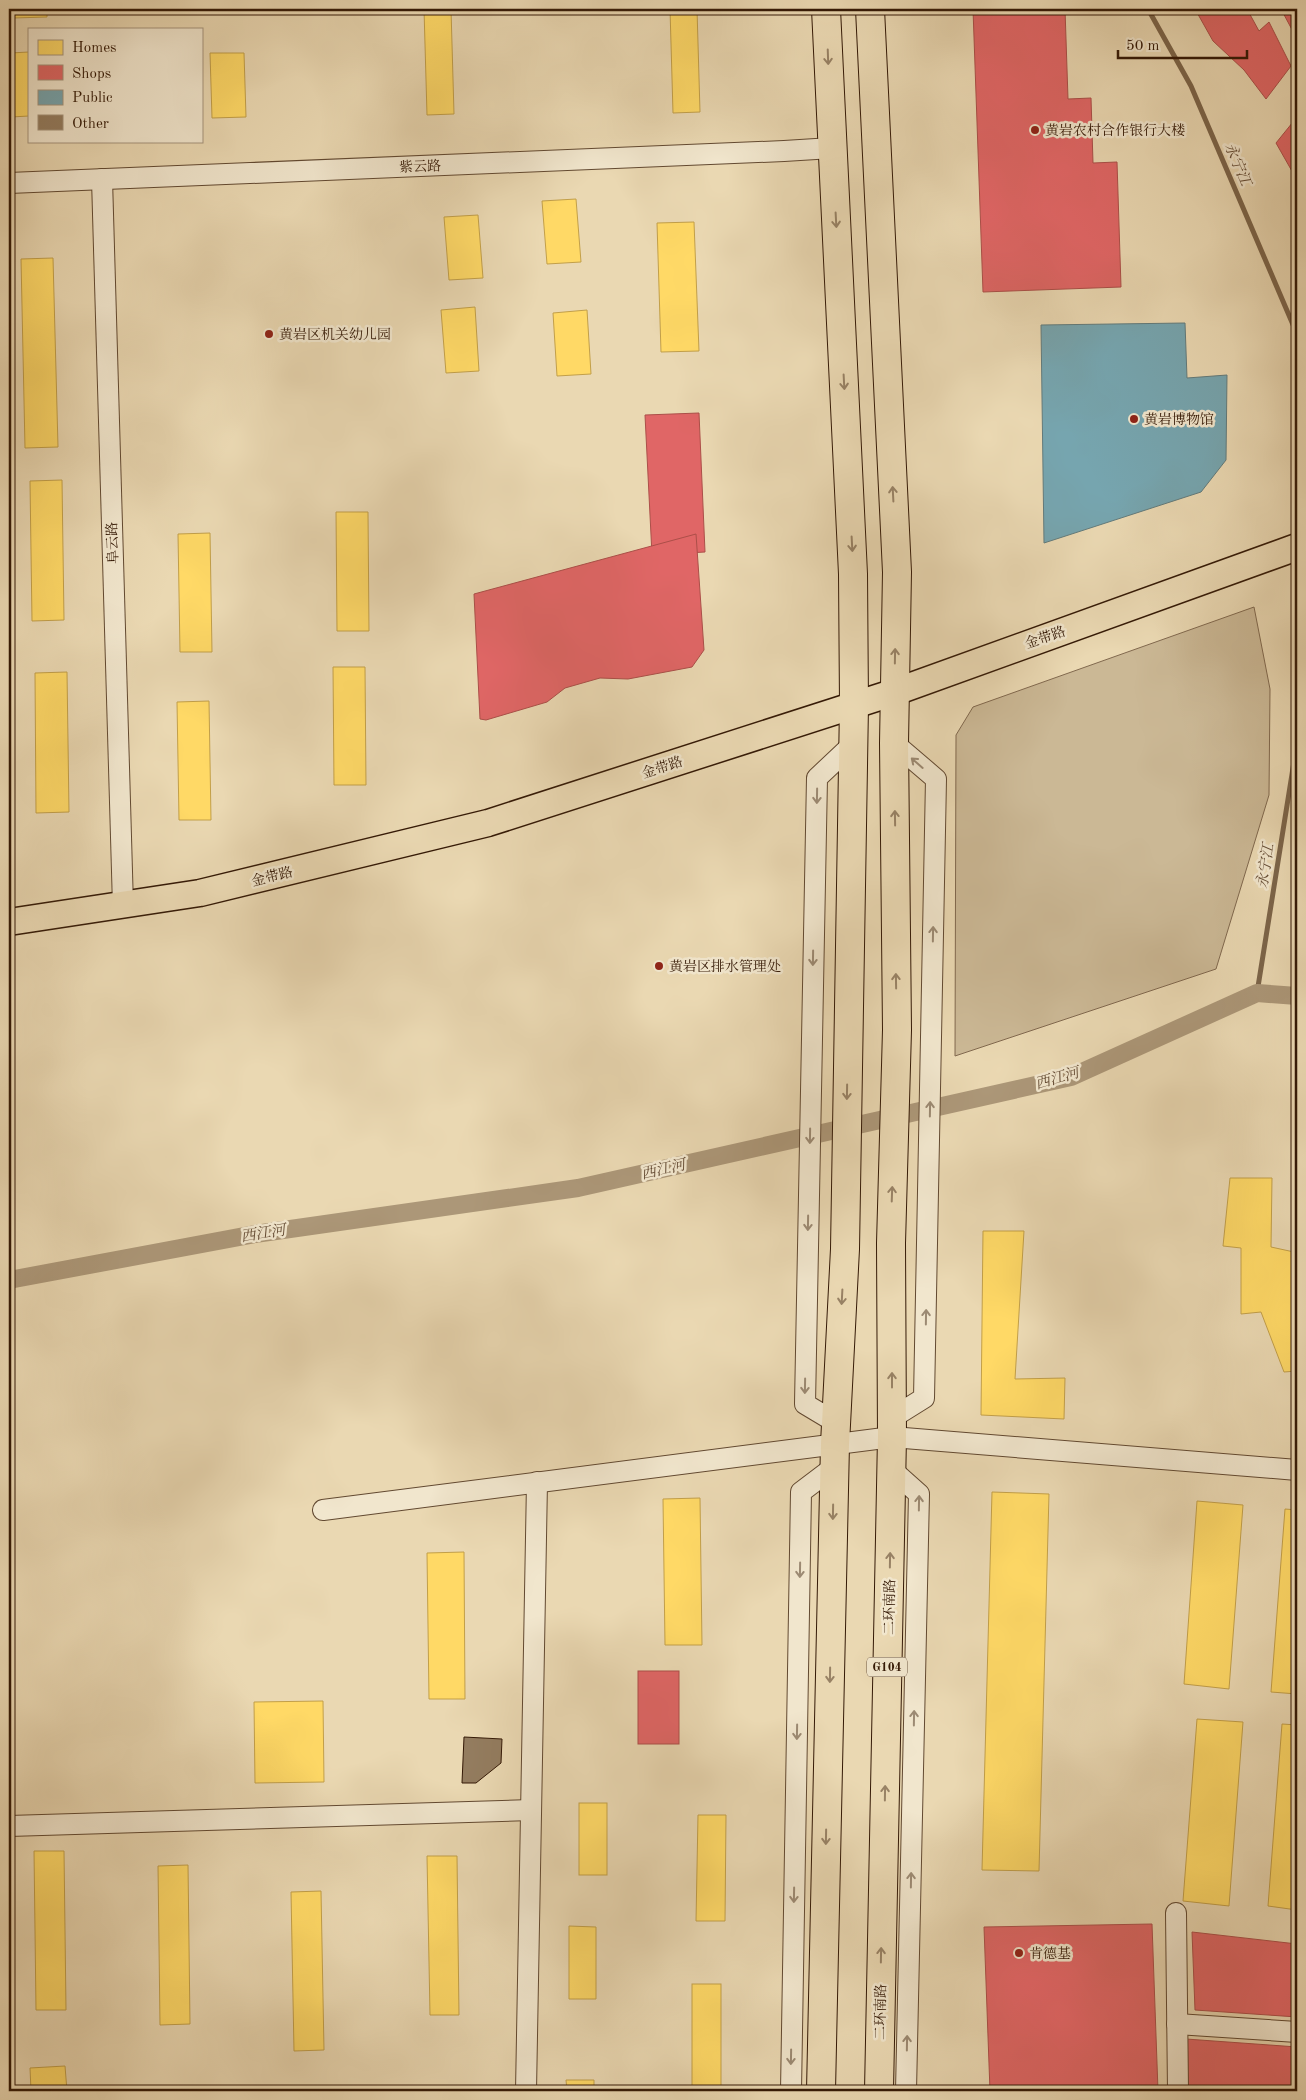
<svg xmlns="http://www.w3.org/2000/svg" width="1306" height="2100" viewBox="0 0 1306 2100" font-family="'Old Standard TT','Noto Serif SC',serif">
<rect width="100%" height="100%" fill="#ead8b2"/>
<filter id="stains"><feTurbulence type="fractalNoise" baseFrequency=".004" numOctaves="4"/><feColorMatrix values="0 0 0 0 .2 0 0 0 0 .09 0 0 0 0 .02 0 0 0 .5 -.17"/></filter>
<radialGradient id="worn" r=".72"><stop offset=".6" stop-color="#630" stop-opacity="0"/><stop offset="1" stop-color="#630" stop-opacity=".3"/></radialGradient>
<!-- green -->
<path fill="#cbb895" stroke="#80684e" d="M1254 607 1270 689 1269 795 1216 969 955 1056 956 735 973 707Z"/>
<!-- homes -->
<g fill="#ffd966" stroke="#c29f49">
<path d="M13 9H47V17L13 18Z"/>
<path d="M424 9H451L454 114 427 115Z"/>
<path d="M670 9H697L700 112 673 113Z"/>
<path d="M29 52V116L11 117 10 53Z"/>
<path d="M210 53H244L246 117 212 118Z"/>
<path d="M576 199 581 262 547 264 542 201Z"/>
<path d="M478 215 483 278 449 280 444 217Z"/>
<path d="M694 222 699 351 661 352 657 223Z"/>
<path d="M53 258 58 447 25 448 21 259Z"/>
<path d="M475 307 479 371 446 373 441 310Z"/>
<path d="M587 310 591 374 557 376 553 313Z"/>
<path d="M62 480 64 620 32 621 30 481Z"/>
<path d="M336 512H368L369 631H337Z"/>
<path d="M210 533 212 652H180L178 534Z"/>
<path d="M333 667H365L366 785H334Z"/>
<path d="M67 672 69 812 36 813 35 673Z"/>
<path d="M209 701 211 820H179L177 702Z"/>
<path d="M1230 1178H1272L1271 1247 1294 1252 1297 1307V1371L1284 1372 1261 1312 1241 1314V1248L1223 1246Z"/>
<path d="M983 1231H1024L1015 1379 1065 1378 1064 1419 981 1415Z"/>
<path d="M992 1492 1049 1494 1039 1871 982 1870Z"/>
<path d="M700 1498 702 1645H665L663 1499Z"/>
<path d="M1197 1501 1243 1505 1229 1689 1184 1684Z"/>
<path d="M1285 1509 1297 1510V1694L1271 1692Z"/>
<path d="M464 1552 465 1699H429L427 1553Z"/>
<path d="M323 1701 324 1782 255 1783 254 1702Z"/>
<path d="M1197 1719 1243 1722 1229 1906 1183 1901Z"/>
<path d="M1282 1724 1297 1725V1910L1268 1906Z"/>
<rect x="579" y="1803" width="28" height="72"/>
<path d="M698 1815H726L725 1921H696Z"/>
<path d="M34 1851H64L66 2010H36Z"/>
<path d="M427 1856H457L459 2015H430Z"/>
<path d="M188 1865 190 2024 160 2025 158 1866Z"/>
<path d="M321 1891 324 2050 294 2051 291 1892Z"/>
<path d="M569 1926 596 1927V1999H569Z"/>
<path d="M1257 1948 1297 1953 1294 2003 1253 2001Z"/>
<rect x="692" y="1984" width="29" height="107"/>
<path d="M65 2066 67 2091H31L30 2068Z"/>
<path d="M566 2080H594V2091H567Z"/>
</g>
<!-- shops -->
<g fill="#e06666" stroke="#ac4f49">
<path d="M973 9H1065L1068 99 1091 98 1093 163 1117 162 1121 287 983 292Z"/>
<path d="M1195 9H1247L1259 31 1269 22 1291 66 1266 99 1244 70 1213 41Z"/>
<path d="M1281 9H1297V39Z"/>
<path d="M1297 117V180L1276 143Z"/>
<path d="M699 413 705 552 652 555 645 415Z"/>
<path d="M696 534 704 650 692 667 628 679 600 678 565 688 547 702 486 720 480 719 474 594Z"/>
<rect x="638" y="1671" width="41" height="73"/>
<path d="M1152 1924 1158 2091H990L984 1927Z"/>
<path d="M1192 1932 1297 1944V2017L1195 2010Z"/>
<path d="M1186 2039 1297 2047V2091H1186Z"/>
</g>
<!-- public -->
<path fill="#76a5af" stroke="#627b7c" d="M1185 323 1187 378 1227 375 1226 460 1201 492 1044 543 1041 325Z"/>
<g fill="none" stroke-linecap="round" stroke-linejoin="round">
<!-- stream -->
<g stroke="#7c654a" stroke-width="5">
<path d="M1148 9 1191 86 1297 334"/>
<path d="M1257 993 1297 743"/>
</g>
<!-- canal -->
<path stroke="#ac9778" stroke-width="18" d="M9 1280 255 1234 578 1188 1071 1077 1257 993 1297 996"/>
</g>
<!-- building -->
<path fill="#937c5f" stroke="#341906" d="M464 1737 502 1739 501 1763 476 1783H462Z"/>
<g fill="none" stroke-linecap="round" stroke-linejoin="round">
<defs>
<g id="minor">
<path d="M102 179 123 906"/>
<path d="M9 183 784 151 832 148"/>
<path d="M892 1418 924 1398 936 779 894 743"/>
<path d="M835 1422 805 1404 817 778 852 745"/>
<path d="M891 1469 919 1494 906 2091"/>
<path d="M323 1510 892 1437 1297 1470"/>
<path d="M9 1826 531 1810"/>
<path d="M1176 1913 1178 2091"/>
<path d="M1177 2024 1297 2032"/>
<path d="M526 2091 537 1482"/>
<path d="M791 2091 801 1492 834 1467"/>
</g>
<path id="major" d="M9 922 200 893 488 823 895 692 1297 547"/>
<g id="highway">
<path d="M870 9 897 572 894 743 897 1030 891 1243 892 1437 879 2091"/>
<path d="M821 2091 835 1444 845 1249 854 705 853 574 826 9"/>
</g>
</defs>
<!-- minor casing -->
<use href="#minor" stroke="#624931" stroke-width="22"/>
<!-- major casing -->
<use href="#major" stroke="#341906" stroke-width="29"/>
<!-- highway casing -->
<use href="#highway" stroke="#341906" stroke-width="30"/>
<!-- minor -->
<use href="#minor" stroke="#f1e6cd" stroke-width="20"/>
<!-- major -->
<use href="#major" stroke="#ead8b2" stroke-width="26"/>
<!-- highway -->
<use href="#highway" stroke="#ead8b2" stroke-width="28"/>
</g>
<!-- one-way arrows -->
<defs><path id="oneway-shaft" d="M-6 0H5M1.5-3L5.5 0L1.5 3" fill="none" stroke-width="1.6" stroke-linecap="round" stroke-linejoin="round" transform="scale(1.25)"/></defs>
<g stroke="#988265">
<use href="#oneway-shaft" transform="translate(828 57) rotate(88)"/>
<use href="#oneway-shaft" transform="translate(836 220) rotate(87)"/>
<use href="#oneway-shaft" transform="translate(844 382) rotate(87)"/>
<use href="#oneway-shaft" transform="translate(893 494) rotate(-93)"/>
<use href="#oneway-shaft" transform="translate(852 544) rotate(87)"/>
<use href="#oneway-shaft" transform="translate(895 656) rotate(-89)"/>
<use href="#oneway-shaft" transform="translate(895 818) rotate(-91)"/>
<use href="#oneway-shaft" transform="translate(896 981) rotate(-91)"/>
<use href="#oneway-shaft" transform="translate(847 1092) rotate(91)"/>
<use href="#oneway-shaft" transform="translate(892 1194) rotate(-88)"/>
<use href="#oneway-shaft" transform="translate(842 1297) rotate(93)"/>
<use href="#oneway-shaft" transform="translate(892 1380) rotate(-90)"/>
<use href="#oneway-shaft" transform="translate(833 1512) rotate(91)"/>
<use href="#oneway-shaft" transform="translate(890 1560) rotate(-89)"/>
<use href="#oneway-shaft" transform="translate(830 1675) rotate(91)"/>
<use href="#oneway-shaft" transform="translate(885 1793) rotate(-89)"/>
<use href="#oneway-shaft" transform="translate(826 1837) rotate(91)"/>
<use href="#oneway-shaft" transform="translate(881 1955) rotate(-89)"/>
</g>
<g stroke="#9c8a73">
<use href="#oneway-shaft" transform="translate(917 763) rotate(-139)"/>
<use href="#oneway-shaft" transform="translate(817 796) rotate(91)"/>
<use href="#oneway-shaft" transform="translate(933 934) rotate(-89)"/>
<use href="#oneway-shaft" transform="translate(813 958) rotate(91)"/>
<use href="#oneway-shaft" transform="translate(930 1109) rotate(-89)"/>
<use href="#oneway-shaft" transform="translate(810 1136) rotate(91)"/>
<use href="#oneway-shaft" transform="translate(808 1223) rotate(91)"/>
<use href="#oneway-shaft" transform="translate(926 1317) rotate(-89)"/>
<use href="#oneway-shaft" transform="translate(805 1386) rotate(91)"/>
<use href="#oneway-shaft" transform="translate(919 1503) rotate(-89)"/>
<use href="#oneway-shaft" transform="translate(800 1570) rotate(91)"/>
<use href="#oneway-shaft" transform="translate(914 1718) rotate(-89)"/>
<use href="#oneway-shaft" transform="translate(797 1732) rotate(91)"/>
<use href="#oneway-shaft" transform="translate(911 1880) rotate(-89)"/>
<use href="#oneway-shaft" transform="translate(794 1895) rotate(91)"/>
<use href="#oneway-shaft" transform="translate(907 2043) rotate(-89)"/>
<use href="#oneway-shaft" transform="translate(791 2057) rotate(91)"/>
</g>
<!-- markers -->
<g fill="#8f2418" stroke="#f1e6cd" stroke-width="2">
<circle cx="1035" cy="130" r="5"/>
<circle cx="269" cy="334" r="5"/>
<circle cx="1134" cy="419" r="5"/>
<circle cx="659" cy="966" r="5"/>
<circle cx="1019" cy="1953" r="5"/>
</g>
<g text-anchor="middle" stroke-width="5" stroke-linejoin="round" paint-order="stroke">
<!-- shield labels -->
<rect fill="#f1e6cd" stroke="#6d5642" stroke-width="1" x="867" y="1657.5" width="40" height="19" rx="4"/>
<g font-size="12" font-weight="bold" fill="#341906">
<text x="887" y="1671">G104</text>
</g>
<!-- poi labels -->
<g font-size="14" fill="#341906" stroke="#f1e6cd" text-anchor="start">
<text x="1045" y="135">黄岩农村合作银行大楼</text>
<text x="279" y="339">黄岩区机关幼儿园</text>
<text x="1144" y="424">黄岩博物馆</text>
<text x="669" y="971">黄岩区排水管理处</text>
<text x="1029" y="1958">肯德基</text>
</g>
<!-- street labels -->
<g font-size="14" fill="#341906" stroke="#f1e6cd">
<text transform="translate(420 166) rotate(-2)" y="5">紫云路</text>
<text transform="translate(112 543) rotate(-92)" y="5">阜云路</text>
<text transform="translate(1045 637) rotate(-19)" y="5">金带路</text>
<text transform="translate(662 767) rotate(-18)" y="5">金带路</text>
<text transform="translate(272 876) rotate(-14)" y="5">金带路</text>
<text transform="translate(889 1607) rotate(-89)" y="5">二环南路</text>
<text transform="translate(880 2012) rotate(-89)" y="5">二环南路</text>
</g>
<!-- water labels -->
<g font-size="15" font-style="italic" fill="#644b34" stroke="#f1e6cd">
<text transform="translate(1238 164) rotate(67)" y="5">永宁江</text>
<text transform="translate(1265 866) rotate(-81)" y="5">永宁江</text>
<text transform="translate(1057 1078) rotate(-16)" y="5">西江河</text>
<text transform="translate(663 1169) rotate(-13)" y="5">西江河</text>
<text transform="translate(263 1233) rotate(-9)" y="5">西江河</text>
</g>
</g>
<!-- margin -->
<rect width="1306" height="2100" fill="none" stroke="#ead8b2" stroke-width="30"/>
<rect x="10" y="10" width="1286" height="2080" fill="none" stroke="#341906" stroke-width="2.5"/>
<rect x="15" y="15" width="1276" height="2070" fill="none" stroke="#341906"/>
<!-- legend -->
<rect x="28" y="28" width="175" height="115" fill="#f1e6cd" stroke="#a5947d"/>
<rect x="38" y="40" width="25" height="15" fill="#ffd966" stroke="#a5947d"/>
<text x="72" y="52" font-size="15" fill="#341906">Homes</text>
<rect x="38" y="65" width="25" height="15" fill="#e06666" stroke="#a5947d"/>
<text x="72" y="78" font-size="15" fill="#341906">Shops</text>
<rect x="38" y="90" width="25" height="15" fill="#76a5af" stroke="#a5947d"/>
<text x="72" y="102" font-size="15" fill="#341906">Public</text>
<rect x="38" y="115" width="25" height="15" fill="#937c5f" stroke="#a5947d"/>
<text x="72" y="128" font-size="15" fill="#341906">Other</text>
<!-- scale -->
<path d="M1118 50v8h129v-8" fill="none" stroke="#341906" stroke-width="2.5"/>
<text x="1126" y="50" font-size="15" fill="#341906" stroke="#f1e6cd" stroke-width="4" paint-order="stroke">50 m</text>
<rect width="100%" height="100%" filter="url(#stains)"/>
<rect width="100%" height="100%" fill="url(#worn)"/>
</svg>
